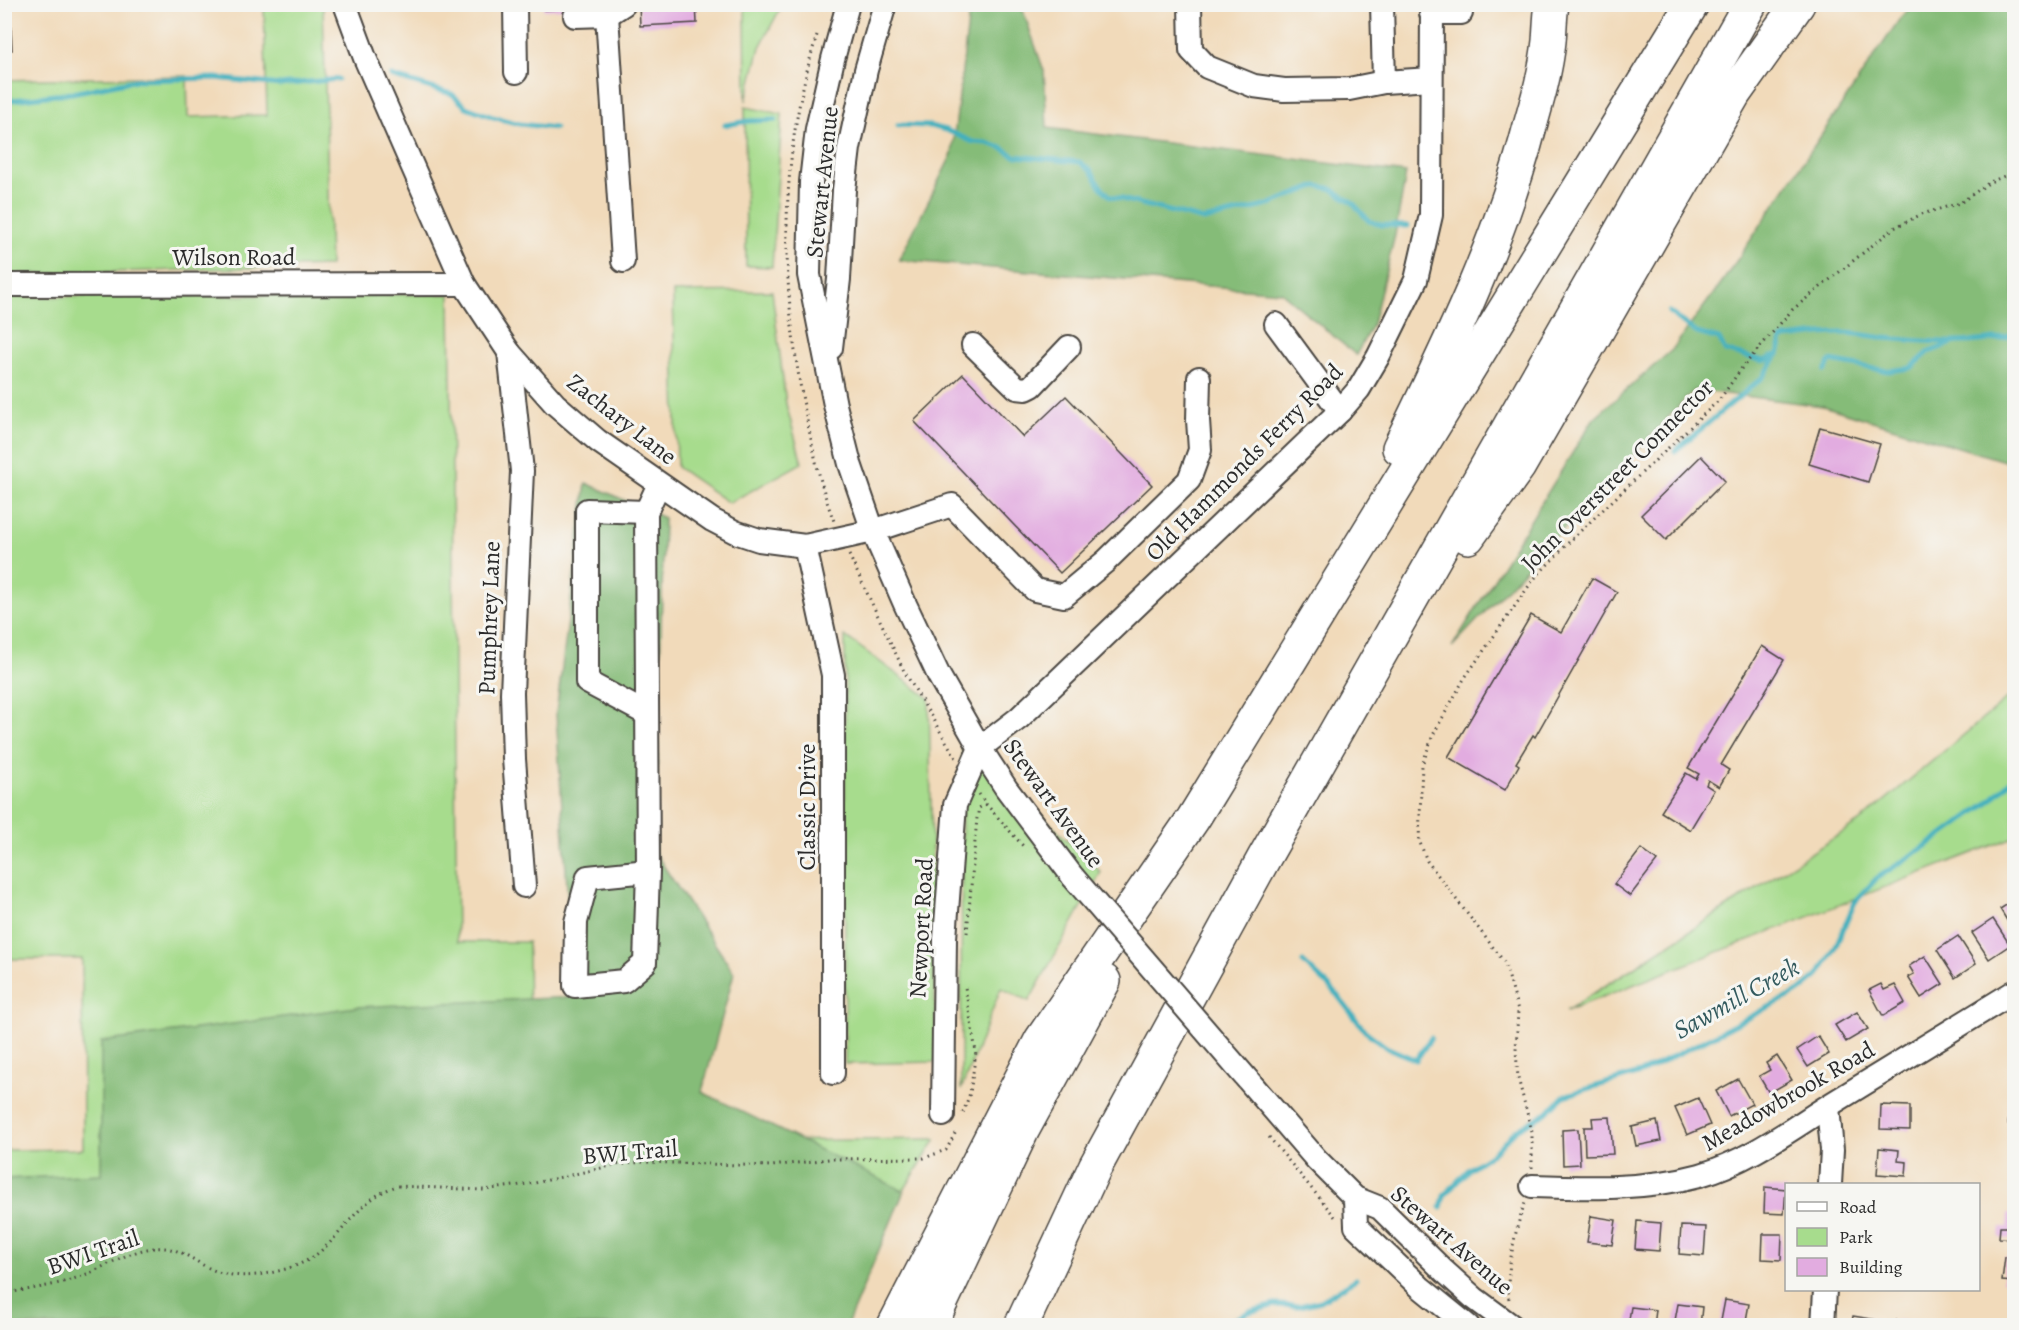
<svg xmlns="http://www.w3.org/2000/svg" width="2019" height="1330" viewBox="0 0 2019 1330" font-family="Alegreya,serif">
<rect width="100%" height="100%" fill="#f6f6f2"/>
<filter id="ink" filterUnits="userSpaceOnUse"><feTurbulence type="fractalNoise" baseFrequency=".0167" numOctaves="2"/><feDisplacementMap in="SourceGraphic" scale="12" xChannelSelector="R" yChannelSelector="G"/><feConvolveMatrix kernelMatrix="1 2 1 2 8 2 1 2 1" color-interpolation-filters="sRGB"/></filter>
<filter id="wash" filterUnits="userSpaceOnUse"><feTurbulence type="fractalNoise" baseFrequency=".008" numOctaves="4" result="noise"/><feDisplacementMap in="SourceGraphic" scale="24" xChannelSelector="R" yChannelSelector="G"/><feGaussianBlur stdDeviation="1.35" result="paint"/><feColorMatrix in="noise" values="0 0 0 0 0 0 0 0 0 0 0 0 0 0 0 0 0 1.4 0 .05"/><feComposite in="paint" operator="in"/></filter>
<g filter="url(#wash)">
<rect width="100%" height="100%" fill="#f1daba"/>
<!-- green -->
<g fill="#a7dc8d" stroke="#69845c" stroke-width="1.5">
<path d="M264 5H323L330 266 5 275 4 80 187 76 188 117 267 115Z"/>
<path d="M745 5H782L760 47 746 101Z"/>
<path d="M745 107 782 114 772 267 746 266Z"/>
<path d="M772 291 786 404 802 463 729 503 677 467 673 292Z"/>
<path d="M450 294 457 942H528L530 1144 936 1139 819 1326 5 1325 4 1150 83 1149 82 959H5V297Z"/>
<path d="M845 636 929 698 936 1062 845 1064Z"/>
<path d="M2014 693V837L1566 1011 1859 822Z"/>
<path d="M962 741 1101 872 1029 1001 1001 988 961 1090Z"/>
</g>
<!-- forest -->
<g fill="#85bc78" stroke="#587452" stroke-width="1.5">
<path d="M970 5H1021L1044 71 1047 128 1406 173 1395 235 1373 323 1356 355 1281 292 899 260 952 154Z"/>
<path d="M1913 5H2014V464L1823 406 1694 390 1452 647 1594 418 1672 350 1725 278 1899 20Z"/>
<path d="M586 483 664 518 655 853 734 973 702 1092 904 1191 847 1325 5 1326V1179L101 1174V1042L356 1007 574 997 556 713Z"/>
</g>
<g fill="none" stroke-linecap="round" stroke-linejoin="round">
<!-- stream -->
<g stroke="#42b0be" stroke-width="5">
<path d="M391 76 452 94 466 107 493 117 520 124 555 128"/>
<path d="M4 101 72 93 136 80 216 78 280 85 338 79"/>
<path d="M725 125 749 121 776 120"/>
<path d="M898 125 930 126 946 130 973 142 987 143 1002 148 1015 156 1080 162 1091 171 1101 187 1110 196 1204 220 1265 206 1316 186 1330 188 1352 202 1369 221 1381 225 1408 226"/>
<path d="M1669 312 1697 333 1719 339 1725 351 1764 361 1778 354 1782 340 1786 338C1804 336 1822 333 1841 333 1856 333 1871 336 1886 338 1928 342 1974 346 2014 335"/>
<path d="M1825 371 1830 361 1888 371 1911 368 1929 352 1956 342"/>
<path d="M1675 451 1763 377 1778 354"/>
<path d="M1303 962 1334 991 1365 1031 1386 1047 1416 1060 1431 1038"/>
<path d="M1441 1207 1444 1196 1469 1169 1493 1153 1516 1130 1546 1113 1564 1096 1643 1072 1800 991 1817 977 1835 948 1855 902 1877 878 1940 837 1990 801 2014 777"/>
<path d="M1221 1326 1249 1312 1275 1305 1299 1306 1321 1301 1356 1279"/>
</g>
</g>
<g id="blocks">
<!-- building -->
<g fill="#e2ace0">
<path d="M543 4H563L564 9 544 10Z"/>
<path d="M639 4H696L697 23 640 26Z"/>
<path d="M4 28H11L12 50H4Z"/>
<path d="M963 374 1023 437 1066 396 1152 485 1060 573 914 421Z"/>
<path d="M1820 427 1880 444 1868 482 1809 464Z"/>
<path d="M1701 456 1725 481 1666 540 1641 515Z"/>
<path d="M1592 578 1617 592 1535 737 1533 735 1516 763 1519 765 1505 790 1448 757 1531 615 1561 632Z"/>
<path d="M1762 646 1784 660 1721 765 1729 770 1719 787 1708 780 1706 785 1714 790 1690 830 1661 812 1686 773 1696 779 1699 774 1688 768Z"/>
<path d="M1641 849 1657 861 1630 896 1614 884Z"/>
<path d="M2014 900V932L2000 909Z"/>
<path d="M1993 919 2010 945 1989 959 1972 933Z"/>
<path d="M1958 936 1976 964 1955 978 1937 950Z"/>
<path d="M1925 956 1943 984 1921 998 1908 977 1914 974 1909 966Z"/>
<path d="M1881 984 1884 990 1895 985 1905 1003 1883 1016 1869 990Z"/>
<path d="M1857 1012 1868 1029 1846 1042 1835 1025Z"/>
<path d="M1818 1036 1829 1054 1808 1067 1797 1050Z"/>
<path d="M1777 1056 1792 1080 1769 1093 1759 1076 1770 1070 1766 1063Z"/>
<path d="M2013 1067H2014V1087H2010Z"/>
<path d="M1738 1079 1752 1104 1729 1116 1716 1091Z"/>
<path d="M1698 1098 1710 1125 1687 1135 1675 1108Z"/>
<path d="M2011 1099H2014V1125L2008 1124Z"/>
<path d="M1881 1105 1910 1106V1130L1880 1129Z"/>
<path d="M1610 1117 1613 1154 1585 1155 1584 1127H1593L1592 1118Z"/>
<path d="M1657 1121 1661 1141 1636 1146 1632 1127Z"/>
<path d="M1578 1129 1580 1164 1563 1165 1562 1130Z"/>
<path d="M1879 1148 1899 1150 1898 1161 1907 1162 1906 1176 1877 1174Z"/>
<path d="M2012 1179H2014V1202H2010Z"/>
<path d="M1765 1187 1786 1189 1784 1214 1764 1213Z"/>
<path d="M2008 1214 2014 1215V1239L1999 1238 2000 1227H2007Z"/>
<path d="M1591 1216 1616 1220 1612 1245 1587 1242Z"/>
<path d="M1637 1221 1661 1223 1659 1251 1635 1249Z"/>
<path d="M1681 1226 1706 1227 1704 1256 1679 1254Z"/>
<path d="M1763 1234H1782L1781 1260 1762 1259Z"/>
<path d="M2005 1257 2014 1258V1282L2002 1281Z"/>
<path d="M1725 1300 1749 1304 1745 1326H1720Z"/>
<path d="M1678 1304 1702 1307 1700 1326H1674Z"/>
<path d="M1631 1307 1656 1310 1654 1326H1628Z"/>
<path d="M1853 1316 1878 1320 1877 1326H1851Z"/>
<path d="M1897 1320 1922 1322V1326H1897Z"/>
</g>
</g>
</g>
<g filter="url(#ink)">
<use href="#blocks" fill-opacity="0" stroke="#494540" stroke-width="1.5"/>
<g fill="none" stroke-linecap="round" stroke-linejoin="round">
<defs>
<g id="minor">
<path d="M345 4 365 58 464 284 509 352 555 404 598 441 712 520 735 532 759 540 805 546 873 531 952 505 1035 590 1064 596 1106 561 1189 480 1200 450 1198 420 1199 378"/>
<path d="M515 4 516 72"/>
<path d="M848 4 833 59 817 129 811 182 809 275 835 405 850 464 873 531 905 604 939 676 980 748 1006 788 1073 877"/>
<path d="M1190 4 1191 50 1207 67 1254 86 1284 90 1349 89 1384 82 1431 79"/>
<path d="M1382 4 1384 82"/>
<path d="M1431 13H1461"/>
<path d="M607 15 623 261"/>
<path d="M575 16 607 15 624 4"/>
<path d="M4 285 464 284"/>
<path d="M1276 324 1340 411"/>
<path d="M973 345 1017 388 1026 389 1032 386 1069 347"/>
<path d="M831 348 839 279 844 190 849 148 866 70 885 4"/>
<path d="M509 352 522 471 512 693 514 759 524 886"/>
<path d="M646 512 587 510V682L647 714"/>
<path d="M805 546 833 675V1073"/>
<path d="M980 748 1019 718 1340 411 1359 389 1378 357 1416 280 1431 215 1432 4"/>
<path d="M648 871 588 877 576 922 575 986 624 981 645 963 648 871 646 512 659 484"/>
<path d="M1235 1065 1317 1160 1355 1198 1380 1208 1444 1271 1474 1298 1512 1326"/>
<path d="M1828 1107 1832 1150 1830 1184"/>
<path d="M943 1115 945 938 955 805 980 748"/>
<path d="M1532 1186C1588 1188 1645 1190 1700 1175 1746 1162 1787 1132 1828 1106 1890 1068 1952 1030 2014 992"/>
<path d="M1355 1198 1356 1226 1420 1287 1468 1326"/>
<path d="M1823 1326 1825 1290"/>
</g>
<g id="highway">
<path d="M1399 448C1450 343 1501 239 1530 126 1538 98 1546 70 1549 41 1550 29 1550 17 1552 4"/>
<path d="M1468 537 1519 466 1734 94 1798 4"/>
<path d="M894 1326 1041 1040 1193 819 1692 4"/>
<path d="M930 1326 1023 1129 1104 981"/>
<path d="M1021 1326 1095 1167 1264 858 1750 4"/>
</g>
</defs>
<!-- minor casing -->
<use href="#minor" stroke="#494540" stroke-width="26"/>
<!-- highway casing -->
<use href="#highway" stroke="#494540" stroke-width="36"/>
<!-- path -->
<g stroke="#494540" stroke-width="3" stroke-dasharray="1.5 4.5" stroke-linecap="butt">
<path d="M817 35C778 161 780 283 805 411 813 448 820 486 834 521"/>
<path d="M849 555 904 671 956 758"/>
<path d="M979 794 986 804 1023 846"/>
<path d="M967 933 977 818 979 808 986 804"/>
<path d="M963 1113 970 1093 976 1052 965 987"/>
<path d="M1269 1137 1336 1218"/>
<path d="M1532 1168V1132L1518 1078 1516 1050 1518 1010 1505 963 1427 861 1419 840 1422 765 1433 735 1464 679 1533 580 1572 539 1720 399 1741 369 1792 310 1894 228 1922 214 1960 203 1990 182 2014 172"/>
<path d="M4 1293C28 1290 53 1286 76 1278 105 1269 134 1245 165 1248 183 1250 195 1262 211 1269 237 1281 269 1275 295 1266 341 1249 350 1201 397 1186L484 1190 535 1183 615 1165 643 1162 772 1166 829 1159 924 1158 946 1150 957 1130"/>
<path d="M1509 1299C1505 1276 1516 1225 1525 1203"/>
</g>
<!-- minor -->
<use href="#minor" stroke="#fff" stroke-width="22"/>
<!-- highway -->
<use href="#highway" stroke="#fff" stroke-width="33"/>
<defs>
<path id="minor-bridge" d="M1073 877 1235 1065"/>
</defs>
<!-- minor-bridge casing -->
<use href="#minor-bridge" stroke="#494540" stroke-width="26" stroke-linecap="butt"/>
<!-- minor-bridge -->
<use href="#minor-bridge" stroke="#fff" stroke-width="22"/>
</g>
</g>
<g text-anchor="middle" stroke-width="6" stroke-linejoin="round" paint-order="stroke">
<!-- street labels -->
<g font-size="24" fill="#2b2b2b" stroke="#f6f6f2">
<text transform="translate(822 182) rotate(-84)" y="8">Stewart Avenue</text>
<text x="234" y="265">Wilson Road</text>
<text transform="translate(622 419) rotate(38)" y="8">Zachary Lane</text>
<text transform="translate(1244 462) rotate(-45)" y="8">Old Hammonds Ferry Road</text>
<text transform="translate(1617 475) rotate(-45)" y="8">John Overstreet Connector</text>
<text transform="translate(489 618) rotate(-88)" y="8">Pumphrey Lane</text>
<text transform="translate(1054 803) rotate(54)" y="8">Stewart Avenue</text>
<text transform="translate(807 807) rotate(-90)" y="8">Classic Drive</text>
<text transform="translate(921 928) rotate(-87)" y="8">Newport Road</text>
<text transform="translate(1788 1096) rotate(-30)" y="8">Meadowbrook Road</text>
<text transform="translate(630 1152) rotate(-5)" y="8">BWI Trail</text>
<text transform="translate(1452 1240) rotate(41)" y="8">Stewart Avenue</text>
<text transform="translate(93 1252) rotate(-19)" y="8">BWI Trail</text>
</g>
<!-- water labels -->
<g font-size="26" font-style="italic" fill="#335a5e" stroke="#f6f6f2">
<text transform="translate(1736 998) rotate(-29)" y="9">Sawmill Creek</text>
</g>
</g>
<!-- margin -->
<rect width="2019" height="1330" fill="none" stroke="#f6f6f2" stroke-width="24"/>
<!-- legend -->
<rect x="1785" y="1183" width="195" height="108" fill="#f6f6f2" stroke="#a5a5a2" stroke-width="1.5"/>
<rect x="1797" y="1202" width="30" height="9" fill="#ffffff" stroke="#a5a5a2" stroke-width="1.5"/>
<text x="1839" y="1213" font-size="18" fill="#2b2b2b">Road</text>
<rect x="1797" y="1228" width="30" height="18" fill="#a7dc8d" stroke="#a5a5a2" stroke-width="1.5"/>
<text x="1839" y="1243" font-size="18" fill="#2b2b2b">Park</text>
<rect x="1797" y="1258" width="30" height="18" fill="#e2ace0" stroke="#a5a5a2" stroke-width="1.5"/>
<text x="1839" y="1273" font-size="18" fill="#2b2b2b">Building</text>
</svg>
